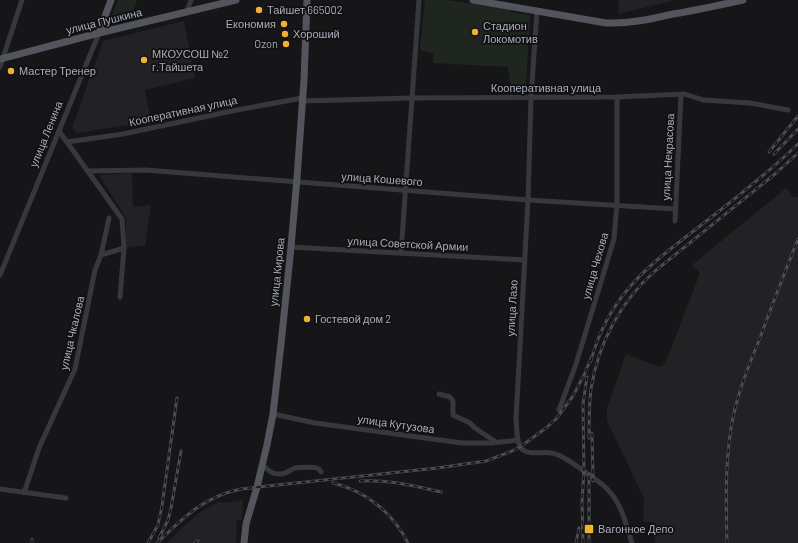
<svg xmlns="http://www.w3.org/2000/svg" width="798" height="543" viewBox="0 0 798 543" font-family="Barlow,sans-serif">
<rect width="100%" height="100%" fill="#161618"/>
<!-- built -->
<g fill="#222225">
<path d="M619 0H676L618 14Z"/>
<path d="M184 21 195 78 145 90 150 114 147 115 148 122 77 133 72 128 103 41Z"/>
<path d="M132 173 133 207 151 205 145 246 126 247V218L99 175Z"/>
<path d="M786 188 793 197H798V543H655L654 522H643L644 498 607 421V408L626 354 659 367 665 364 700 273 692 265Z"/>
<path d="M243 500 242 520H237L236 543H167L183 527 199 513 218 502 223 503Z"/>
</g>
<!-- green -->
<g fill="#1e261f">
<path d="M118 0H137L130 20 109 22Z"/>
<path d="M425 0H447L511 10V12L530 15 526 89H511L508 67 433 63 434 53 422 51 420 49Z"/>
</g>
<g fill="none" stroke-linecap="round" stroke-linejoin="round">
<!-- minor -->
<g stroke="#37383d" stroke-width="5">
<path d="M537 10 531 98 528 200 516 419C517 427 516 444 522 449 529 456 543 451 552 453 563 455 572 463 581 469 590 476 601 482 608 490 622 504 626 525 632 543"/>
<path d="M186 13 191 0"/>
<path d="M0 67 22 0"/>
<path d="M302 101 412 98 617 97 685 94 703 100 750 103 788 110"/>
<path d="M59 131 122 219 124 248 120 297"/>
<path d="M67 142 123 134 232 111 302 98"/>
<path d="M87 171 146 170 528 200 675 209"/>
<path d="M675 221 681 95"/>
<path d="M291 247 524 260"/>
<path d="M401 253 419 0"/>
<path d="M101 255 124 248"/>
<path d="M0 275 59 131 99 33"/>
<path d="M439 394 450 397 453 401V415L470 423 475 428 496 442"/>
<path d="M559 410 576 364 614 239 617 204V97"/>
<path d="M273 414 315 423 462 443H492L518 440"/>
<path d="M262 464C267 469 271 474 278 474 286 475 289 470 295 468 300 467 313 467 317 468 320 469 320 470 321 472"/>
<path d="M0 489 66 498"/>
<path d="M24 493 39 448 75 369 95 270 101 255 109 218"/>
</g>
<!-- major -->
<g stroke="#53555c" stroke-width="7">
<path d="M473 0 606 23C629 24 651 19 673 14 697 10 720 5 743 0"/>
<path d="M99 33 111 0"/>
<path d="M0 59 99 33 236 0"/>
<path d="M244 543 246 524 257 487 267 445 273 414 281 344 291 247 297 178 304 80 307 0"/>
</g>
<defs>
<g id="rail">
<path d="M769 152 798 116"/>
<path d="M774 154 798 129"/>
<path d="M591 361C609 291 655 261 709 219 740 195 770 171 798 144"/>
<path d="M592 433 593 481"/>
<path d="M589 438C589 422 589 405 591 389 598 343 621 301 655 271L775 174 798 153"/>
<path d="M360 481C387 479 414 486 441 492"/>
<path d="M333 483C366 491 393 513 408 543"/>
<path d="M159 538 168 520 171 508 181 451"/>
<path d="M32 543V539"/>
<path d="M148 543 158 525 162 506 177 398"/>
<path d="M157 543C184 517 203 497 241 489L437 468 486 461 510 452 520 447 546 428 556 419 573 396 584 375 592 356"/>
<path d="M195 543 198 541"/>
<path d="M576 543 579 528"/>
<path d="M583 543 582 502 584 471 583 404 587 377"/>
<path d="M589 543V474"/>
<path d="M727 543C726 505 725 466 731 428 736 397 748 367 760 338 772 305 785 272 798 239"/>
</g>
</defs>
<!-- rail casing -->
<use href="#rail" stroke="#4a4c52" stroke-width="3"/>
<!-- rail -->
<use href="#rail" stroke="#111113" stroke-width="1.5" stroke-dasharray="4.5" stroke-linecap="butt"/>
</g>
<!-- markers -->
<g fill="#f2b134" stroke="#111113" stroke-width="1.5">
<circle cx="259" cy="10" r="4"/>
<circle cx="284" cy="24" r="4"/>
<circle cx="475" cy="32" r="4"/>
<circle cx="285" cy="34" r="4"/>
<circle cx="286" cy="44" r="4"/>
<circle cx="144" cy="60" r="4"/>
<circle cx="11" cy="71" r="4"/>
<circle cx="307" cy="319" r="4"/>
<rect x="584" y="524" width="10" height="10" rx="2"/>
</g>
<g text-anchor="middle" stroke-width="3.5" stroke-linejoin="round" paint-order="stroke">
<!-- poi labels -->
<g font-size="11" fill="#a8adb8" stroke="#111113" text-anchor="start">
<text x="267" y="14">Тайшет 665002</text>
<text x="276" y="28" text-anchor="end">Економия</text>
<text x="483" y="30">Стадион<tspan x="483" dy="13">Локомотив</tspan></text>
<text x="293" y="38">Хороший</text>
<text x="278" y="48" text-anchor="end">Ozon</text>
<text x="152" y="58">МКОУСОШ №2<tspan x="152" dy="13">г.Тайшета</tspan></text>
<text x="19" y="75">Мастер Тренер</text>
<text x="315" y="323">Гостевой дом 2</text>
<text x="598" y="533">Вагонное Депо</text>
</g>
<!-- street labels -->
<g font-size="11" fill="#a8adb8" stroke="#111113">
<text transform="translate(104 21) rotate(-14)" y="4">улица Пушкина</text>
<text x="546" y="92">Кооперативная улица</text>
<text transform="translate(183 111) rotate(-12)" y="4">Кооперативная улица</text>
<text transform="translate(46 134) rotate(-68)" y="4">улица Ленина</text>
<text transform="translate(668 157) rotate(-87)" y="4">улица Некрасова</text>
<text transform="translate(382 179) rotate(4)" y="4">улица Кошевого</text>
<text transform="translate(408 244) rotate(3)" y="4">улица Советской Армии</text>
<text transform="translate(595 266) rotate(-74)" y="4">улица Чехова</text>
<text transform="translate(277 272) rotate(-84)" y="4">улица Кирова</text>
<text transform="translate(512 308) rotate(-87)" y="4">улица Лазо</text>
<text transform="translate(72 333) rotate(-77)" y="4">улица Чкалова</text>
<text transform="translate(396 424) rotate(8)" y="4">улица Кутузова</text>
</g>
</g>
</svg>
